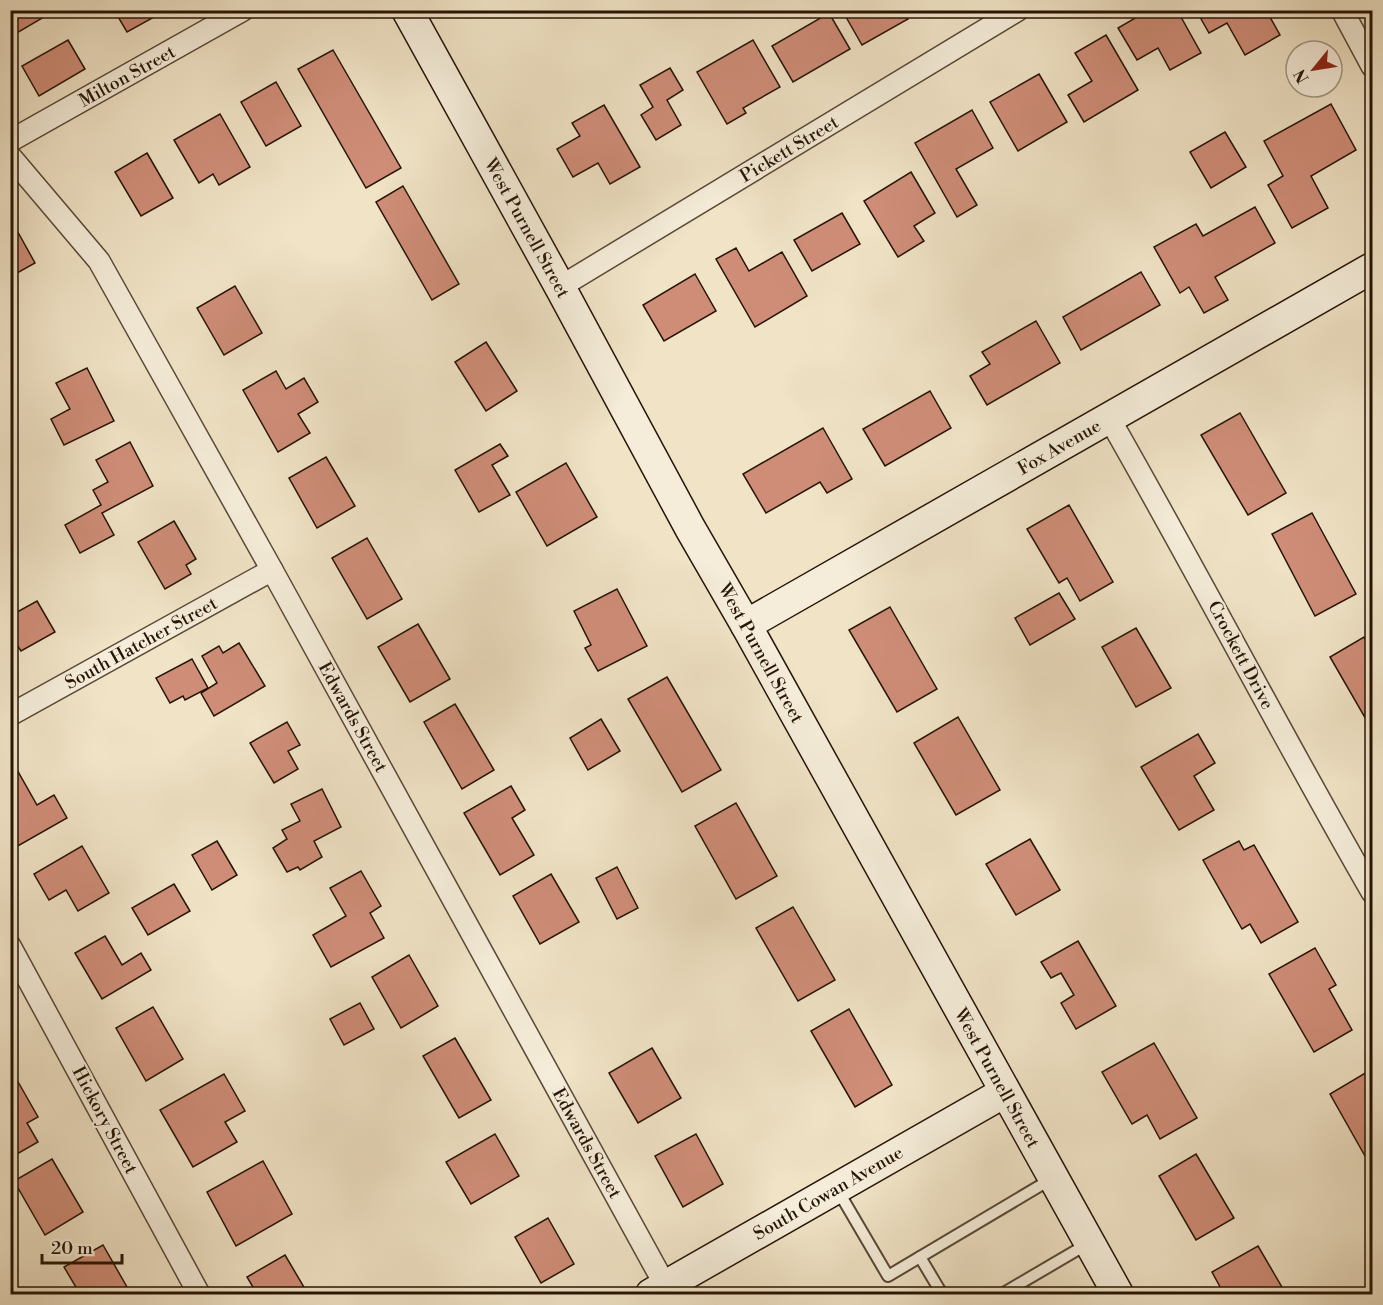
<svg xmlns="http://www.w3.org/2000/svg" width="1383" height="1305" viewBox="0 0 1383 1305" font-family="'Libre Bodoni',serif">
<rect width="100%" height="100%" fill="#f0e3c6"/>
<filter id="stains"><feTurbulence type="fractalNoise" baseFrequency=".00333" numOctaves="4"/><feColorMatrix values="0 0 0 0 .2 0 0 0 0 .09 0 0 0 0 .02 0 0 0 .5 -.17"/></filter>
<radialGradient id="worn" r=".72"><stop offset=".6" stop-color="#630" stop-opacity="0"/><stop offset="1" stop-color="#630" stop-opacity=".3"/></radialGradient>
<!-- building -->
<g fill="#cf8d78" stroke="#261405" stroke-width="1.5">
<path d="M10 10H40L44 17 10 37Z"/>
<path d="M114 10H153L156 16 127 32Z"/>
<path d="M842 10H903L908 19 862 45Z"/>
<path d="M1149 10H1177L1201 53 1170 70 1158 48 1137 60 1118 28Z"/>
<path d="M1196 10H1266L1280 35 1245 55 1227 23 1209 33Z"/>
<path d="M829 13 850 49 793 82 772 46Z"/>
<path d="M1106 35 1138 90 1084 122 1068 95 1092 81 1075 53Z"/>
<path d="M68 40 85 69 39 96 22 66Z"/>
<path d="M753 40 780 87 743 108 746 113 727 124 697 72Z"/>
<path d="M333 50 401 168 366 188 298 69Z"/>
<path d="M670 68 683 90 667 100 681 125 656 140 641 115 653 107 640 85Z"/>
<path d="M1039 74 1067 122 1018 151 990 102Z"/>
<path d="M276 82 301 126 266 146 241 102Z"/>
<path d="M1331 104 1356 150 1311 176 1328 208 1292 228 1268 185 1283 176 1264 141Z"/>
<path d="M604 105 640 167 610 184 598 163 573 177 557 149 580 136 572 123Z"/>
<path d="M972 110 993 148 956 169 977 205 957 217 915 143Z"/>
<path d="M220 114 250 167 219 185 213 174 199 183 174 140Z"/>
<path d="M1225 132 1246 167 1211 188 1190 152Z"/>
<path d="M147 153 173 198 141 216 115 172Z"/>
<path d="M911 172 935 213 914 226 924 241 898 257 864 201Z"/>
<path d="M403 186 459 284 432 300 376 202Z"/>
<path d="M1255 207 1275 243 1215 277 1228 300 1204 313 1189 287 1180 293 1154 247 1196 224 1203 236Z"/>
<path d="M842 213 860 244 812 271 794 240Z"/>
<path d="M14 225 35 263 10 277V227Z"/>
<path d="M736 248 749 271 782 252 807 296 755 327 716 259Z"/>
<path d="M1141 272 1160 305 1081 350 1063 317Z"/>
<path d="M695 274 716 311 664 341 643 305Z"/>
<path d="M235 286 262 333 224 355 197 308Z"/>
<path d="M1036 321 1060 363 987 405 970 376 990 364 982 352Z"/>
<path d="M486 342 517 391 486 411 455 362Z"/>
<path d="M87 368 114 421 64 445 51 419 70 409 56 383Z"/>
<path d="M276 371 286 389 304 378 318 402 298 414 310 433 278 452 243 390Z"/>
<path d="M930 391 951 428 885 466 863 429Z"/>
<path d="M1240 413 1286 493 1248 515 1201 435Z"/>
<path d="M823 428 852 479 827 493 820 482 766 513 743 474Z"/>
<path d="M130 442 153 486 102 513 114 535 80 553 65 525 101 505 93 490 108 482 96 460Z"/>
<path d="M500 444 508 456 492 465 510 495 479 512 455 470Z"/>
<path d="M326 457 355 506 317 528 289 478Z"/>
<path d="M566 463 597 517 547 546 516 492Z"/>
<path d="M1069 505 1113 582 1080 601 1067 578 1059 583 1027 529Z"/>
<path d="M1312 513 1356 594 1315 616 1272 534Z"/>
<path d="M174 521 196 559 186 565 191 574 165 589 138 542Z"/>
<path d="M367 538 402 599 367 619 332 558Z"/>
<path d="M617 589 647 646 598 671 585 648 591 645 574 611Z"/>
<path d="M1059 593 1075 619 1030 645 1015 618Z"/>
<path d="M37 601 55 632 21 651 13 639 10 640V616Z"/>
<path d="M890 607 937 689 897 712 849 630Z"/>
<path d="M418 624 450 679 410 702 378 647Z"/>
<path d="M1136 628 1171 688 1136 707 1102 647Z"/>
<path d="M1364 637 1372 652V727L1371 728 1330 657Z"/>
<path d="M239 643 265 686 214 716 201 693 217 683 202 656 219 646 223 653Z"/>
<path d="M192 659 208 688 185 700 183 696 170 703 156 678Z"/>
<path d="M667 677 721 770 682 792 628 699Z"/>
<path d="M455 704 494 770 462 789 424 722Z"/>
<path d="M958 717 1000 790 956 815 914 743Z"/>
<path d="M601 719 620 751 588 770 570 738Z"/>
<path d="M287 722 300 745 288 751 298 769 274 783 250 743Z"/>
<path d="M1198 734 1215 763 1194 776 1214 810 1179 830 1141 767Z"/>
<path d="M12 761 37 805 54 795 67 818 16 847 10 837Z"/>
<path d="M511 786 525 810 512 818 534 855 500 875 464 813Z"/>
<path d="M322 789 341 827 314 841 322 857 300 870 298 867 287 872 273 848 287 839 282 830 300 821 291 804Z"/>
<path d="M736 803 777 876 736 899 695 826Z"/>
<path d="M1030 839 1060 890 1016 915 986 864Z"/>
<path d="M217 841 237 875 212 890 192 855Z"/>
<path d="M1239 841 1244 850 1254 845 1298 922 1261 943 1250 924 1242 929 1203 860Z"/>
<path d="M82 846 109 893 78 911 66 890 49 900 34 874Z"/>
<path d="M617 867 638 908 617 919 596 878Z"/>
<path d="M361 871 381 906 370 913 384 938 331 967 313 935 346 916 330 888Z"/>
<path d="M551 874 579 922 540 944 513 896Z"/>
<path d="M174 884 190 911 148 935 132 908Z"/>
<path d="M793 907 835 980 798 1001 756 928Z"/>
<path d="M105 936 122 965 141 953 151 970 102 999 75 953Z"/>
<path d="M1078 941 1116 1006 1076 1029 1061 1003 1074 995 1061 973 1051 978 1041 962Z"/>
<path d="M1315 948 1336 985 1329 989 1352 1030 1314 1052 1269 974Z"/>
<path d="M409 955 438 1006 401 1028 372 977Z"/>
<path d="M360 1003 374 1029 344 1045 330 1019Z"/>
<path d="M153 1007 183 1059 146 1081 116 1028Z"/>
<path d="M849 1009 892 1085 855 1107 811 1031Z"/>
<path d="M455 1038 491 1100 459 1118 423 1056Z"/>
<path d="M1154 1043 1197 1118 1160 1139 1147 1115 1132 1124 1102 1072Z"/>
<path d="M652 1048 681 1098 638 1123 609 1073Z"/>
<path d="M1372 1069V1152L1365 1156 1330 1094Z"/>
<path d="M224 1074 245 1111 225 1122 237 1142 193 1167 160 1110Z"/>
<path d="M17 1080 38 1117 27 1123 38 1142 10 1158V1083Z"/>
<path d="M495 1134 519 1176 471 1204 446 1162Z"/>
<path d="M696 1134 723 1184 683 1207 655 1156Z"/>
<path d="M1196 1154 1234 1218 1196 1240 1159 1176Z"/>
<path d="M52 1159 83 1212 45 1235 14 1181Z"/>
<path d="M263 1161 292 1214 236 1246 207 1192Z"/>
<path d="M548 1218 574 1264 541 1283 515 1237Z"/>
<path d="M103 1245 131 1294H80L64 1267Z"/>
<path d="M1258 1246 1286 1294H1224L1212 1272Z"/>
<path d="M285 1255 308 1294H257L247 1277Z"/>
</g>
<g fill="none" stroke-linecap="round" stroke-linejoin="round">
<defs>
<g id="lane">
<path d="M837 1189 888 1276 920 1257"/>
<path d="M942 1294 920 1257 1053 1178"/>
<path d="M1002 1294 1089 1243"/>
</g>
<g id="street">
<path d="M1342 10 1372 66"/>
<path d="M10 141 243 10"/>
<path d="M10 156 99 261 272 570 670 1294"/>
<path d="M560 287 1018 10"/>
<path d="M1109 418C1199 575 1282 736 1372 892"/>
<path d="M10 715 272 570"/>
<path d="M10 946 199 1294"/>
</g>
<g id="secondary">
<path d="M407 10 560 287 690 528 746 625 1118 1294"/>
<path d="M746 625 1372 268"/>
<path d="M651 1294 1005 1092"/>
</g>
</defs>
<!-- lane casing -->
<use href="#lane" stroke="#584835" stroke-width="14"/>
<!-- street casing -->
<use href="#street" stroke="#584835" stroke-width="24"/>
<!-- secondary casing -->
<use href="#secondary" stroke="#261405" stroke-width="33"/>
<!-- lane -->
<use href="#lane" stroke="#f5edda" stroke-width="10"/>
<!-- street -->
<use href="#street" stroke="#f5edda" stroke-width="21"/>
<!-- secondary -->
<use href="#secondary" stroke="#f5edda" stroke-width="30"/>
</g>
<g text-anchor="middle" stroke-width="4.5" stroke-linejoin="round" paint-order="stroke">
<!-- street labels -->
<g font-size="18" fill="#261405" stroke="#f5edda">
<text transform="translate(127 76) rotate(-29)" y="6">Milton Street</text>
<text transform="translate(789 149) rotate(-31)" y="6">Pickett Street</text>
<text transform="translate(527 228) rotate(61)" y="6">West Purnell Street</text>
<text transform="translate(1059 447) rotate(-30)" y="6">Fox Avenue</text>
<text transform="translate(141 643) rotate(-29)" y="6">South Hatcher Street</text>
<text transform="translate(761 653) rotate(61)" y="6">West Purnell Street</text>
<text transform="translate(1241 655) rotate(62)" y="6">Crockett Drive</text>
<text transform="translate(353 717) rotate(61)" y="6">Edwards Street</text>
<text transform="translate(997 1078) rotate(61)" y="6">West Purnell Street</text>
<text transform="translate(105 1120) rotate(62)" y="6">Hickory Street</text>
<text transform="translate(587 1143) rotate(61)" y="6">Edwards Street</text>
<text transform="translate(828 1193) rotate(-30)" y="6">South Cowan Avenue</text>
</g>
</g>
<!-- margin -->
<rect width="1383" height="1305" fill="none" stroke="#f0e3c6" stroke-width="36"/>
<rect x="12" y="12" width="1359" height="1281" fill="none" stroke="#261405" stroke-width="3"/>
<rect x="18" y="18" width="1347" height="1269" fill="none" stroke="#261405" stroke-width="1.5"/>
<!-- north arrow -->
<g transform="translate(1314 69) rotate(240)"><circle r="28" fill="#f5edda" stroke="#a29685" stroke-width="1.5"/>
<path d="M0-4.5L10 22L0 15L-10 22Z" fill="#8f2418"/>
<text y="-9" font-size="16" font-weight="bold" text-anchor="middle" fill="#261405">N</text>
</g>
<!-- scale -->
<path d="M42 1254v9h80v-9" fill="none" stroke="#261405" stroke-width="3"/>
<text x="51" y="1254" font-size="18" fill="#261405" stroke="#f5edda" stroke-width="4.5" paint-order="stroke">20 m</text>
<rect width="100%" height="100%" filter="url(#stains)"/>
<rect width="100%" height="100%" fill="url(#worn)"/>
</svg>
